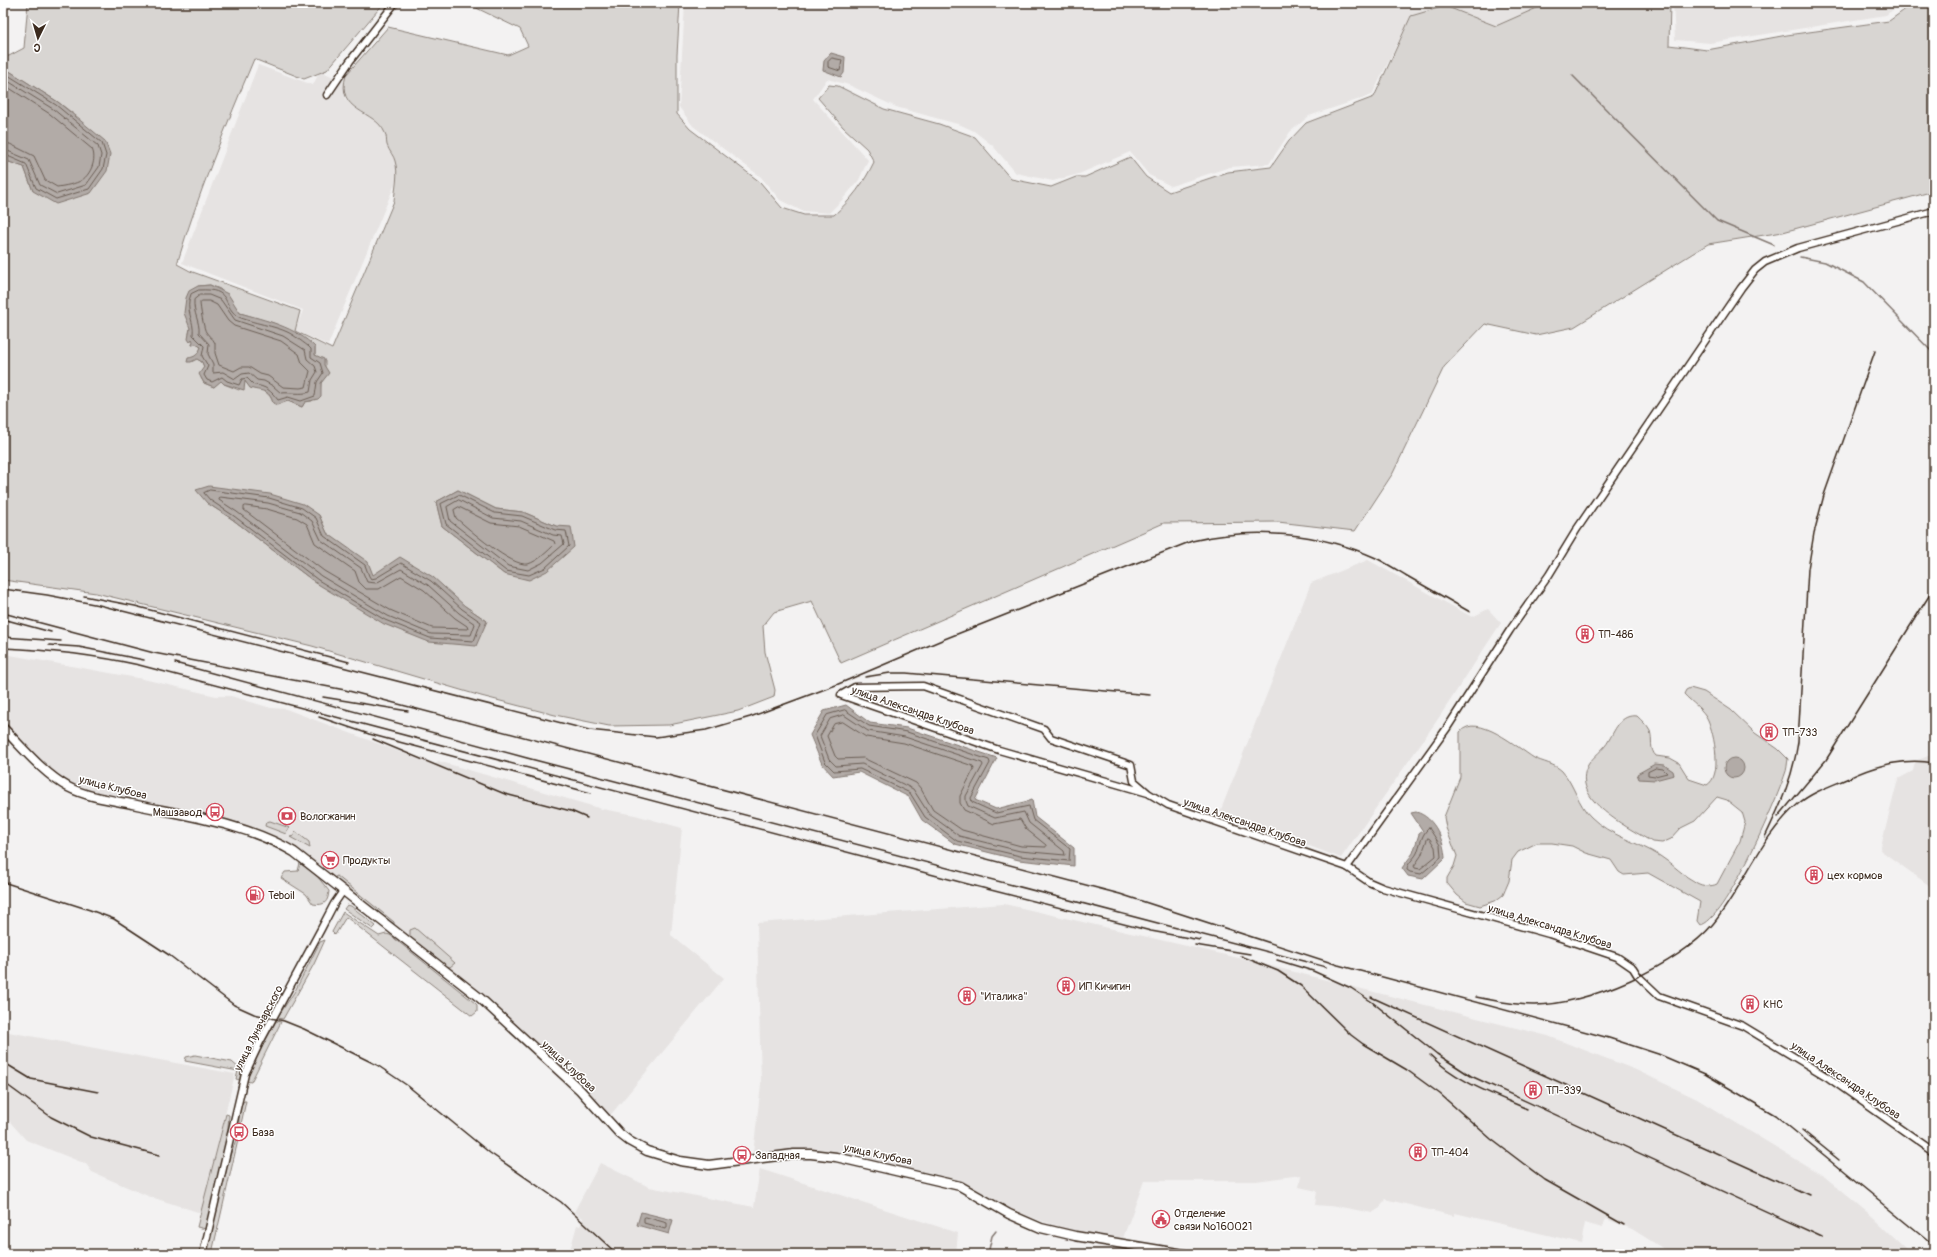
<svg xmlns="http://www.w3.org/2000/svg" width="1937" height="1257" viewBox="0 0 1937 1257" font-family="Pangolin,sans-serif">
<rect width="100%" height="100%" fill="#f3f2f2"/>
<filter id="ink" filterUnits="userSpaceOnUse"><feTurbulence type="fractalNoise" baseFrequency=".025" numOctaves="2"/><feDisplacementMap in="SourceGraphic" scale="8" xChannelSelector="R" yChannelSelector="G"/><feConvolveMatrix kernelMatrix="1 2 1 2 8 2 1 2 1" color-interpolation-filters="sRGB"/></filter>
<g filter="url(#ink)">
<!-- built -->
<g fill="#e6e3e2">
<path d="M685 3H1548L1496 26 1445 6 1411 16 1372 95 1309 116 1290 132 1269 164 1230 167 1171 186 1149 175 1130 152 1079 174 1053 181 1016 173 993 146 974 131 961 125 896 107 849 85 827 79 813 99 868 160 859 180 842 200 829 213 802 211 780 200 761 177 693 126 679 107Z"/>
<path d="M1673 3H1902L1886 15 1710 43 1675 40Z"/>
<path d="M258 65 313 85 320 71 350 84 345 99 417 131 328 345 295 331 303 310 182 263Z"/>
<path d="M1368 560 1472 617 1488 609 1501 623 1438 719 1341 858 1220 812 1311 583Z"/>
<path d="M10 655 143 679 216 696H231L271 708 286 709 435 765 438 761 602 809 635 815 682 828 671 935 724 978 608 1118 487 1001 332 879 310 859 285 843 259 831 219 820 83 790 70 785 54 774 3 725V656Z"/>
<path d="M1934 754V889L1880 850 1898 779 1913 771 1915 761Z"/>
<path d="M1004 904 1243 959 1548 1036 1636 1070 1697 1099 1825 1177 1874 1218 1910 1252 1909 1254H1672L1632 1229 1606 1219 1602 1228 1585 1223 1581 1243 1455 1213 1454 1216 1385 1199 1380 1208 1372 1213 1341 1207 1315 1205 1317 1191 1299 1187 1301 1175 1256 1181H1144L1123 1238 1077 1231 1044 1222 1015 1211 963 1182 939 1175 834 1152 810 1149 753 1154 761 1084 757 923Z"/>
<path d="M3 1031 235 1074 201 1213 148 1196 92 1172 86 1164 26 1140 3 1114Z"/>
<path d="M600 1163 649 1187 754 1207 760 1169 958 1233 956 1254H569L577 1225 580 1226 583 1218 574 1212Z"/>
</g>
<!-- green -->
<g fill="#d8d5d2" stroke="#8a8078" fill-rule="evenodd">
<path d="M28 3H384L327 70 304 79 254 59C226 126 198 194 177 264L190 271 300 311 295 331 332 349 394 201C395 188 399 174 395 161 394 156 389 151 387 145 386 141 387 136 385 133 375 109 335 113 346 75L388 27 508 55 528 46 520 29 466 3H680L677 55V114L690 129 760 182 782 208 804 215H834C851 200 864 183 874 162L867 149 843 127 818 98 829 85 838 86 884 109 939 124 975 137 1011 179 1051 187 1076 177H1085L1130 157 1146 177 1169 192 1228 172 1271 167 1289 141 1306 123 1374 97 1411 16 1445 6 1496 26 1548 3H1670L1669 45 1707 50 1787 35 1889 21 1914 3H1934V191L1783 232 1708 244 1574 327 1536 335 1485 324 1444 367 1393 473 1355 531 1278 522 1164 523 841 663 812 601 774 612 763 626 765 652 775 690 774 697 738 711 669 725 609 726 555 715 481 696 312 646 96 593 3 580V157L9 162 24 167 33 191 80 119 58 102 3 67V56H9L24 48ZM210 285 220 289 240 313 273 323 300 337 315 347V355L325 361V377L321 383 320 393 312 401 305 402 302 407 288 401 273 403C271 394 263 389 254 389L244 381 239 390 224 384 221 380 214 387 204 383 201 378 204 367 202 362 194 357 199 353 201 347 196 344 192 345 194 341 189 334 198 286ZM458 490 496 509 523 512 556 526 504 574 442 526 436 502ZM207 503 319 515 327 533 373 576 465 606 487 621 316 583 232 519Z"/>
<path d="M1690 688 1704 692 1731 710 1755 733 1778 749 1788 759C1787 764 1787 770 1785 774 1777 799 1724 923 1700 925L1697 921 1700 902 1648 873 1624 875 1619 872 1611 860 1586 853 1572 846 1552 843H1537L1518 852 1512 860 1509 881 1503 895 1495 901 1480 906 1466 902 1457 895 1447 883V878L1454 866 1457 856 1446 828 1444 817 1460 777V732C1477 712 1518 748 1534 758 1542 762 1555 764 1562 771 1574 784 1578 805 1591 817 1610 836 1638 842 1660 856 1673 864 1683 876 1697 883 1702 886 1711 887 1717 884L1740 841 1745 822 1742 812 1727 800 1717 797 1695 821 1681 828 1671 839 1662 843 1652 842C1630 828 1569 800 1588 765 1593 756 1604 750 1609 740 1616 728 1621 714 1637 716 1641 720 1647 725 1650 731 1653 740 1649 749 1656 756L1670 758 1679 763 1689 779 1707 785C1723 776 1714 734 1708 720 1704 710 1691 702 1684 694L1686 690Z"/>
<path d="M270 821 290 828 287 830 286 834 265 826 266 822Z"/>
<path d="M295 831 309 842 310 848 290 837 294 836Z"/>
<path d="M300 863 317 876 329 891C328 902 325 906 313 904L306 894 281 878 285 872 298 871Z"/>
<path d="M337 876 394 922V924L335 880V877Z"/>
<path d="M347 905 351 906 376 926 373 929 344 909Z"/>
<path d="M343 912 379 936 386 934 390 935 475 1003 477 1005V1012L472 1016 346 917 335 935 332 932Z"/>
<path d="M415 928 455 963 450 967 446 966 410 939V930Z"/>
<path d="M325 940 314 964 283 1019 277 1018 295 991 320 942Z"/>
<path d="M276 1021 281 1022 251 1082 246 1081 252 1066Z"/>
<path d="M195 1055 232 1062 241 1070 240 1080 236 1079 238 1071 185 1061 186 1057Z"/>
<path d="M244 1101H246L241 1124H239C239 1117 238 1107 244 1101Z"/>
<path d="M226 1114 229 1115 227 1138 206 1229 197 1227Z"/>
<path d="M236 1140H238L212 1253 207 1252 229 1158Z"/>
</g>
<!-- water -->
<g fill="#b2aba7" stroke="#827770">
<path d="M831 53 845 57 844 73 841 77 823 70 824 61Z"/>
<path d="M3 67 58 102 105 141 110 154 107 171 91 193 56 204 33 191 24 167 9 162 3 157Z"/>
<path d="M210 285 228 294 240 313C265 320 296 327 315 347V355L324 359V365L329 373 321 383V396L318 399 305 402 302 407 288 401 277 405 273 403C269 388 261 392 250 388L245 381 244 390 224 384 221 381 214 387 204 383 199 374 204 367 202 362 197 359 191 362H187L188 358C196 357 198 354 201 347L196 344 192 345 193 341 192 339 190 342 188 339 190 328 184 313 186 298 189 291 198 286Z"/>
<path d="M209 486 270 494 303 504 319 515 327 533 368 562 373 575 400 557 433 577 465 606 487 621 476 646 429 642 384 624 316 583 232 519 207 503 196 490Z"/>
<path d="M458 490 496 509 523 512 556 526 571 527 574 547 547 571 529 580 504 574 442 526 436 502Z"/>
<path d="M846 705 870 723 907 728 997 758 975 800 996 809 1032 800 1035 817 1074 848V866L1019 860 955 844 922 820 909 797 859 772 833 776 822 764 810 735 824 711Z"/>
<circle cx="1734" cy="768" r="10"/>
<path d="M1655 764 1664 765 1673 771 1674 775 1655 780 1639 779 1637 774Z"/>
<path d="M1416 812C1435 817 1444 841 1445 858L1423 879 1408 876 1402 868 1413 853 1419 834 1423 831 1411 813Z"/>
<path d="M641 1212 673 1220 669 1234 637 1225Z"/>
</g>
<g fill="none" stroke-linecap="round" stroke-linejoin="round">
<!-- shore -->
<g stroke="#6b5e55" stroke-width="1">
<path d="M832 58 842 60 840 71 828 67V62Z"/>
<path d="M3 72 56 105 102 143 106 155 103 169 89 189 56 199 36 188 26 164 3 154"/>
<path d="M3 78 53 109 98 146 101 155 99 167 86 185 57 194 40 185 29 160 3 149"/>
<path d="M3 84 50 114 92 149C97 159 91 174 82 180 76 184 64 186 57 187L45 180 34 156 10 144 3 143"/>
<path d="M199 290C232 288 221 303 237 316 245 321 274 326 285 331 293 334 301 341 308 346L311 349V357L320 363 323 373 317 382 315 396 301 401 288 397 278 400C271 391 266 386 254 385L247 378 242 379 239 385 227 381 222 377 212 382 207 380 204 375 208 366 202 356 204 346 193 335C195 320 184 311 191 294Z"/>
<path d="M200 295H209L221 300 235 320 283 336 305 350 307 359 315 366 317 372 312 380 310 392C300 395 292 392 281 393L273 386 264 381 257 380 249 373 242 374 235 379 223 372 213 373V364L208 354 209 344 199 333C200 321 193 314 194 300Z"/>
<path d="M202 301H209L217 305 228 321 234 326 281 341 299 354 302 363 310 371 306 387 300 388 283 387 268 376 260 374 249 367H241L234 371 219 365 215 353V343C213 338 208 336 206 332 204 330 200 307 200 303Z"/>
<path d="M210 490 269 498 302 508 316 518 324 536 365 565 369 576 371 579 376 578 401 563 431 581 462 609 481 622 474 641 430 638 385 620 318 580 234 516 210 500 204 493Z"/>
<path d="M459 495 495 513 522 516 555 530 566 531 569 546 545 568 529 575 506 571 446 524 441 504Z"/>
<path d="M220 497 268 503 300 512 312 521 321 540 361 568 367 582 376 583 401 569 428 585 459 613 475 624 471 635 431 634 388 616 321 576 237 512 219 500Z"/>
<path d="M459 500 493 518 521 521 553 535 562 536 564 544 542 563 528 570 508 566 450 521 447 507Z"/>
<path d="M246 506 267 509 297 518 307 524 315 543 355 571 359 582 366 589H379L401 576 424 590 455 618 467 626 468 629 432 628 390 610 324 571 244 510V507Z"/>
<path d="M459 507 491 523 519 526 554 541 555 544C548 551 538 561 528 564 511 567 469 529 456 518L454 510Z"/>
<path d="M845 710 869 726 907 732 989 760 990 763 971 798 972 802 996 813 1029 806 1033 820 1070 849 1069 861 1020 856 957 841 925 817 910 793 860 769 834 771 825 762 815 735 827 715Z"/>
<path d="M844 715 868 731 905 737 982 763 983 765 966 796V801L968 806 995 818 1024 812 1029 823 1064 851 1065 855 1020 851 959 836 929 814 913 789 862 764 836 766 829 759 820 736 830 719Z"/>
<path d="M843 722 866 737 904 743 973 766 974 769 960 796V803L964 810 994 824 1020 819 1026 829 1046 845V847L1021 846 962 830 933 810 921 789 916 783 863 758 838 759 835 756 827 736 834 724Z"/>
<path d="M1656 768 1663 769 1667 773 1655 776 1648 775V772Z"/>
<path d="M1429 828 1440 845 1441 857 1421 874 1410 872 1407 870C1407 863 1414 859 1417 853 1420 845 1422 833 1429 828Z"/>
<path d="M1428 838 1430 839 1435 847 1436 856 1420 869 1415 868 1414 866 1421 856Z"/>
<path d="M646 1217 667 1223V1228L665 1229 644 1223V1218Z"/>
</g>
<!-- stream -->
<g stroke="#827770" stroke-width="1.5">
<path d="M1572 75 1717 221 1774 245"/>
<path d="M1800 257 1825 262 1864 282 1934 354"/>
<path d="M988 1254 992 1236 996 1231"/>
</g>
<defs>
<g id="minor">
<path d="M327 95 350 61 395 3"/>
<path d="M1148 793 999 750 841 695 855 687 923 686 1044 729 1051 738 1131 765 1134 781 1148 793 1168 805 1347 867 1369 882 1383 888 1549 934 1617 957 1633 968 1638 976 1659 996 1743 1026 1829 1078 1934 1152"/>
<path d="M1347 867 1447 728 1510 630 1549 575 1577 529 1741 288 1755 270 1765 262 1798 248 1934 211"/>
<path d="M203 1254 245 1074 260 1042 321 929 334 904 343 891"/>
</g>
<path id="secondary" d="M3 728C23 748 43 773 68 787 87 797 111 800 132 804 187 816 245 823 294 852L480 998 580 1090 620 1134 629 1141 647 1151 680 1161 709 1165 794 1154H811L836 1157 960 1186 1009 1214 1041 1228 1075 1236 1184 1254"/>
</defs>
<!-- minor casing -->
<use href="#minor" stroke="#3b2a1e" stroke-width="9"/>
<!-- secondary casing -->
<use href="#secondary" stroke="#3b2a1e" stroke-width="11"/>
<!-- minor -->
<use href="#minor" stroke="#fff" stroke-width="6"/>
<!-- secondary -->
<use href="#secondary" stroke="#fff" stroke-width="8"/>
<!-- rail -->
<g stroke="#3b2a1e" stroke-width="1.5">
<path d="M3 589 47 595 99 605 589 730 656 737 706 730 750 717 836 685 942 640 1192 541C1253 527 1318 532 1376 558 1386 563 1397 570 1407 576 1428 588 1449 600 1470 612"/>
<path d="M84 596 135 606 349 662"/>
<path d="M3 613 154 653 345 690 1120 894 1338 965 1609 1038 1658 1054 1705 1074 1775 1115 1934 1245"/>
<path d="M3 619 51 632"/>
<path d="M3 637 61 641"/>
<path d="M49 645 79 647 144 660"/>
<path d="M3 648C49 650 94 655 139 665L979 887 1151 931 1200 940"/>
<path d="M175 663 527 758 1326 967"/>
<path d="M865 677 890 673H906L1150 695"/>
<path d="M323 697 408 711"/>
<path d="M319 717 369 734 591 793"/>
<path d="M373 739 505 794 571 811 587 818"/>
<path d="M1778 817 1826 760 1934 588"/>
<path d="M1765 837C1780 806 1793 777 1798 742L1808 569 1814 533 1824 495 1875 351"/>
<path d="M3 882 90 910 114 919 169 955 234 1005 254 1014 284 1021 304 1029 377 1065 408 1086 490 1153 561 1202 617 1254"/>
<path d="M1195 945 1250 954"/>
<path d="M1241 956 1278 971 1301 986 1351 1035 1363 1044 1407 1070 1440 1094 1491 1139 1545 1180 1624 1225"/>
<path d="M1277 960 1313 971 1351 988 1372 1002 1437 1054 1471 1076 1822 1237"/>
<path d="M1371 997 1809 1195"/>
<path d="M1476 997C1495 1001 1514 1005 1533 1005 1586 1006 1679 965 1713 924 1744 886 1760 837 1798 804 1812 792 1833 785 1849 778 1876 765 1905 758 1934 763"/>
<path d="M1430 1055C1457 1082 1493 1094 1527 1109"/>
<path d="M3 1062 31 1079 98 1092"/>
<path d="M3 1082 51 1117 91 1137 159 1155"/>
<path d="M1802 1130 1839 1160"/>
</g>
</g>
</g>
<!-- icons -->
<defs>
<symbol id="building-ring" viewBox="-11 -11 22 22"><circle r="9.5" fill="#fff" stroke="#d1495b" stroke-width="1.5"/><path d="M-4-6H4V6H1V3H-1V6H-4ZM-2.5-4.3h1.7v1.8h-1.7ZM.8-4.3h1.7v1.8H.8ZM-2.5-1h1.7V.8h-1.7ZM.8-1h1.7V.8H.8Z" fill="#d1495b"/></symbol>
<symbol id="bus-ring" viewBox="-11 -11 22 22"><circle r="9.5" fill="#fff" stroke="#d1495b" stroke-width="1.5"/><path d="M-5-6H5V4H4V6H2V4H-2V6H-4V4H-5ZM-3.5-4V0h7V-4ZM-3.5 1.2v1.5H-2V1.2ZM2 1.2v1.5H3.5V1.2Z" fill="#d1495b"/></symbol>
<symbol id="bank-ring" viewBox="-11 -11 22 22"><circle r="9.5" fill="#fff" stroke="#d1495b" stroke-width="1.5"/><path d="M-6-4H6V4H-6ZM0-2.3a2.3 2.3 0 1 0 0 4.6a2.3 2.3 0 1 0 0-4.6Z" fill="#d1495b"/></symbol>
<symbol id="supermarket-ring" viewBox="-11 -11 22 22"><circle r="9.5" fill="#fff" stroke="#d1495b" stroke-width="1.5"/><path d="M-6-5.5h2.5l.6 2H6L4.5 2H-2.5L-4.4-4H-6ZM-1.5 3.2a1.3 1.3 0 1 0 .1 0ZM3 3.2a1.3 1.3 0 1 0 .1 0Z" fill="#d1495b"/></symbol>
<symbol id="fuel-ring" viewBox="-11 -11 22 22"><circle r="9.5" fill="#fff" stroke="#d1495b" stroke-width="1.5"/><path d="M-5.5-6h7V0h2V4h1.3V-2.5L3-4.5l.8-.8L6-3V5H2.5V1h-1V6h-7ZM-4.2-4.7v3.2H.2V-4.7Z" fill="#d1495b"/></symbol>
<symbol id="civic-ring" viewBox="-11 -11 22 22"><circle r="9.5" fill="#fff" stroke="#d1495b" stroke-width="1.5"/><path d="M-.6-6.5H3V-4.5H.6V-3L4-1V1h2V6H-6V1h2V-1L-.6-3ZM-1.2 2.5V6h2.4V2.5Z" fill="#d1495b"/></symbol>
</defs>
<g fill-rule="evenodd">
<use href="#building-ring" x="1575" y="624" width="20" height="20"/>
<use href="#building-ring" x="1759" y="722" width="20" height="20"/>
<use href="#bus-ring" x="205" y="802" width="20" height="20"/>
<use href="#bank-ring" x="277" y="806" width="20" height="20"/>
<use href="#supermarket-ring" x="320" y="850" width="20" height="20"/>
<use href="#building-ring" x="1804" y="865" width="20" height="20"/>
<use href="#fuel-ring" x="245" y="885" width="20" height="20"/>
<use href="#building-ring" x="1056" y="976" width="20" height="20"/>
<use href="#building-ring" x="957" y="986" width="20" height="20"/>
<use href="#building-ring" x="1740" y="994" width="20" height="20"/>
<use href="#building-ring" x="1523" y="1080" width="20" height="20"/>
<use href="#bus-ring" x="229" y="1122" width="20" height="20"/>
<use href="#building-ring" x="1408" y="1142" width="20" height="20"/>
<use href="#bus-ring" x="732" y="1145" width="20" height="20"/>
<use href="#civic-ring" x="1151" y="1209" width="20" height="20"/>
</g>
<g text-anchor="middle" stroke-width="3" stroke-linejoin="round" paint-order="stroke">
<!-- poi labels -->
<g font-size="11" fill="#3b2a1e" stroke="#fff" text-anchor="start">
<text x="1598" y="638">ТП-486</text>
<text x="1782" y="736">ТП-733</text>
<text x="202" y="816" text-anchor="end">Машзавод</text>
<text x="300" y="820">Вологжанин</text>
<text x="343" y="864">Продукты</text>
<text x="1827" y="879">цех кормов</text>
<text x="268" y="899">Teboil</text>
<text x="1079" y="990">ИП Кичигин</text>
<text x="980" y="1000">"Италика"</text>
<text x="1763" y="1008">КНС</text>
<text x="1546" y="1094">ТП-339</text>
<text x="252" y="1136">База</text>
<text x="1431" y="1156">ТП-404</text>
<text x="755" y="1159">Западная</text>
<text x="1174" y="1217">Отделение<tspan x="1174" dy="13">связи №160021</tspan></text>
</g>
<!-- street labels -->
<g font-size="11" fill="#3b2a1e" stroke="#fff">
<text transform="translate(913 710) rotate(19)" y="4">улица Александра Клубова</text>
<text transform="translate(113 787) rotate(14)" y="4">улица Клубова</text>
<text transform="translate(1245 822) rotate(19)" y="4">улица Александра Клубова</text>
<text transform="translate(1550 926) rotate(17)" y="4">улица Александра Клубова</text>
<text transform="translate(258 1028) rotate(-63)" y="4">улица Луначарского</text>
<text transform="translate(569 1066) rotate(43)" y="4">улица Клубова</text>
<text transform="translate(1846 1080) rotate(34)" y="4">улица Александра Клубова</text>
<text transform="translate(878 1154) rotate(12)" y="4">улица Клубова</text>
</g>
</g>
<!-- margin -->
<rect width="1937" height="1257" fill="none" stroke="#fff" stroke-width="16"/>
<rect x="8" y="8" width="1921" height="1241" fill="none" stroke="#3b2a1e" stroke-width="1.5" filter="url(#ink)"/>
<!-- north arrow -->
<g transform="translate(38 38) rotate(185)" stroke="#ffffff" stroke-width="3" paint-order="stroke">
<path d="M0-3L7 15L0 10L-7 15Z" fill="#3b2a1e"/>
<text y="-6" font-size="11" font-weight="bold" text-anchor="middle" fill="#3b2a1e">С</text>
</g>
</svg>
